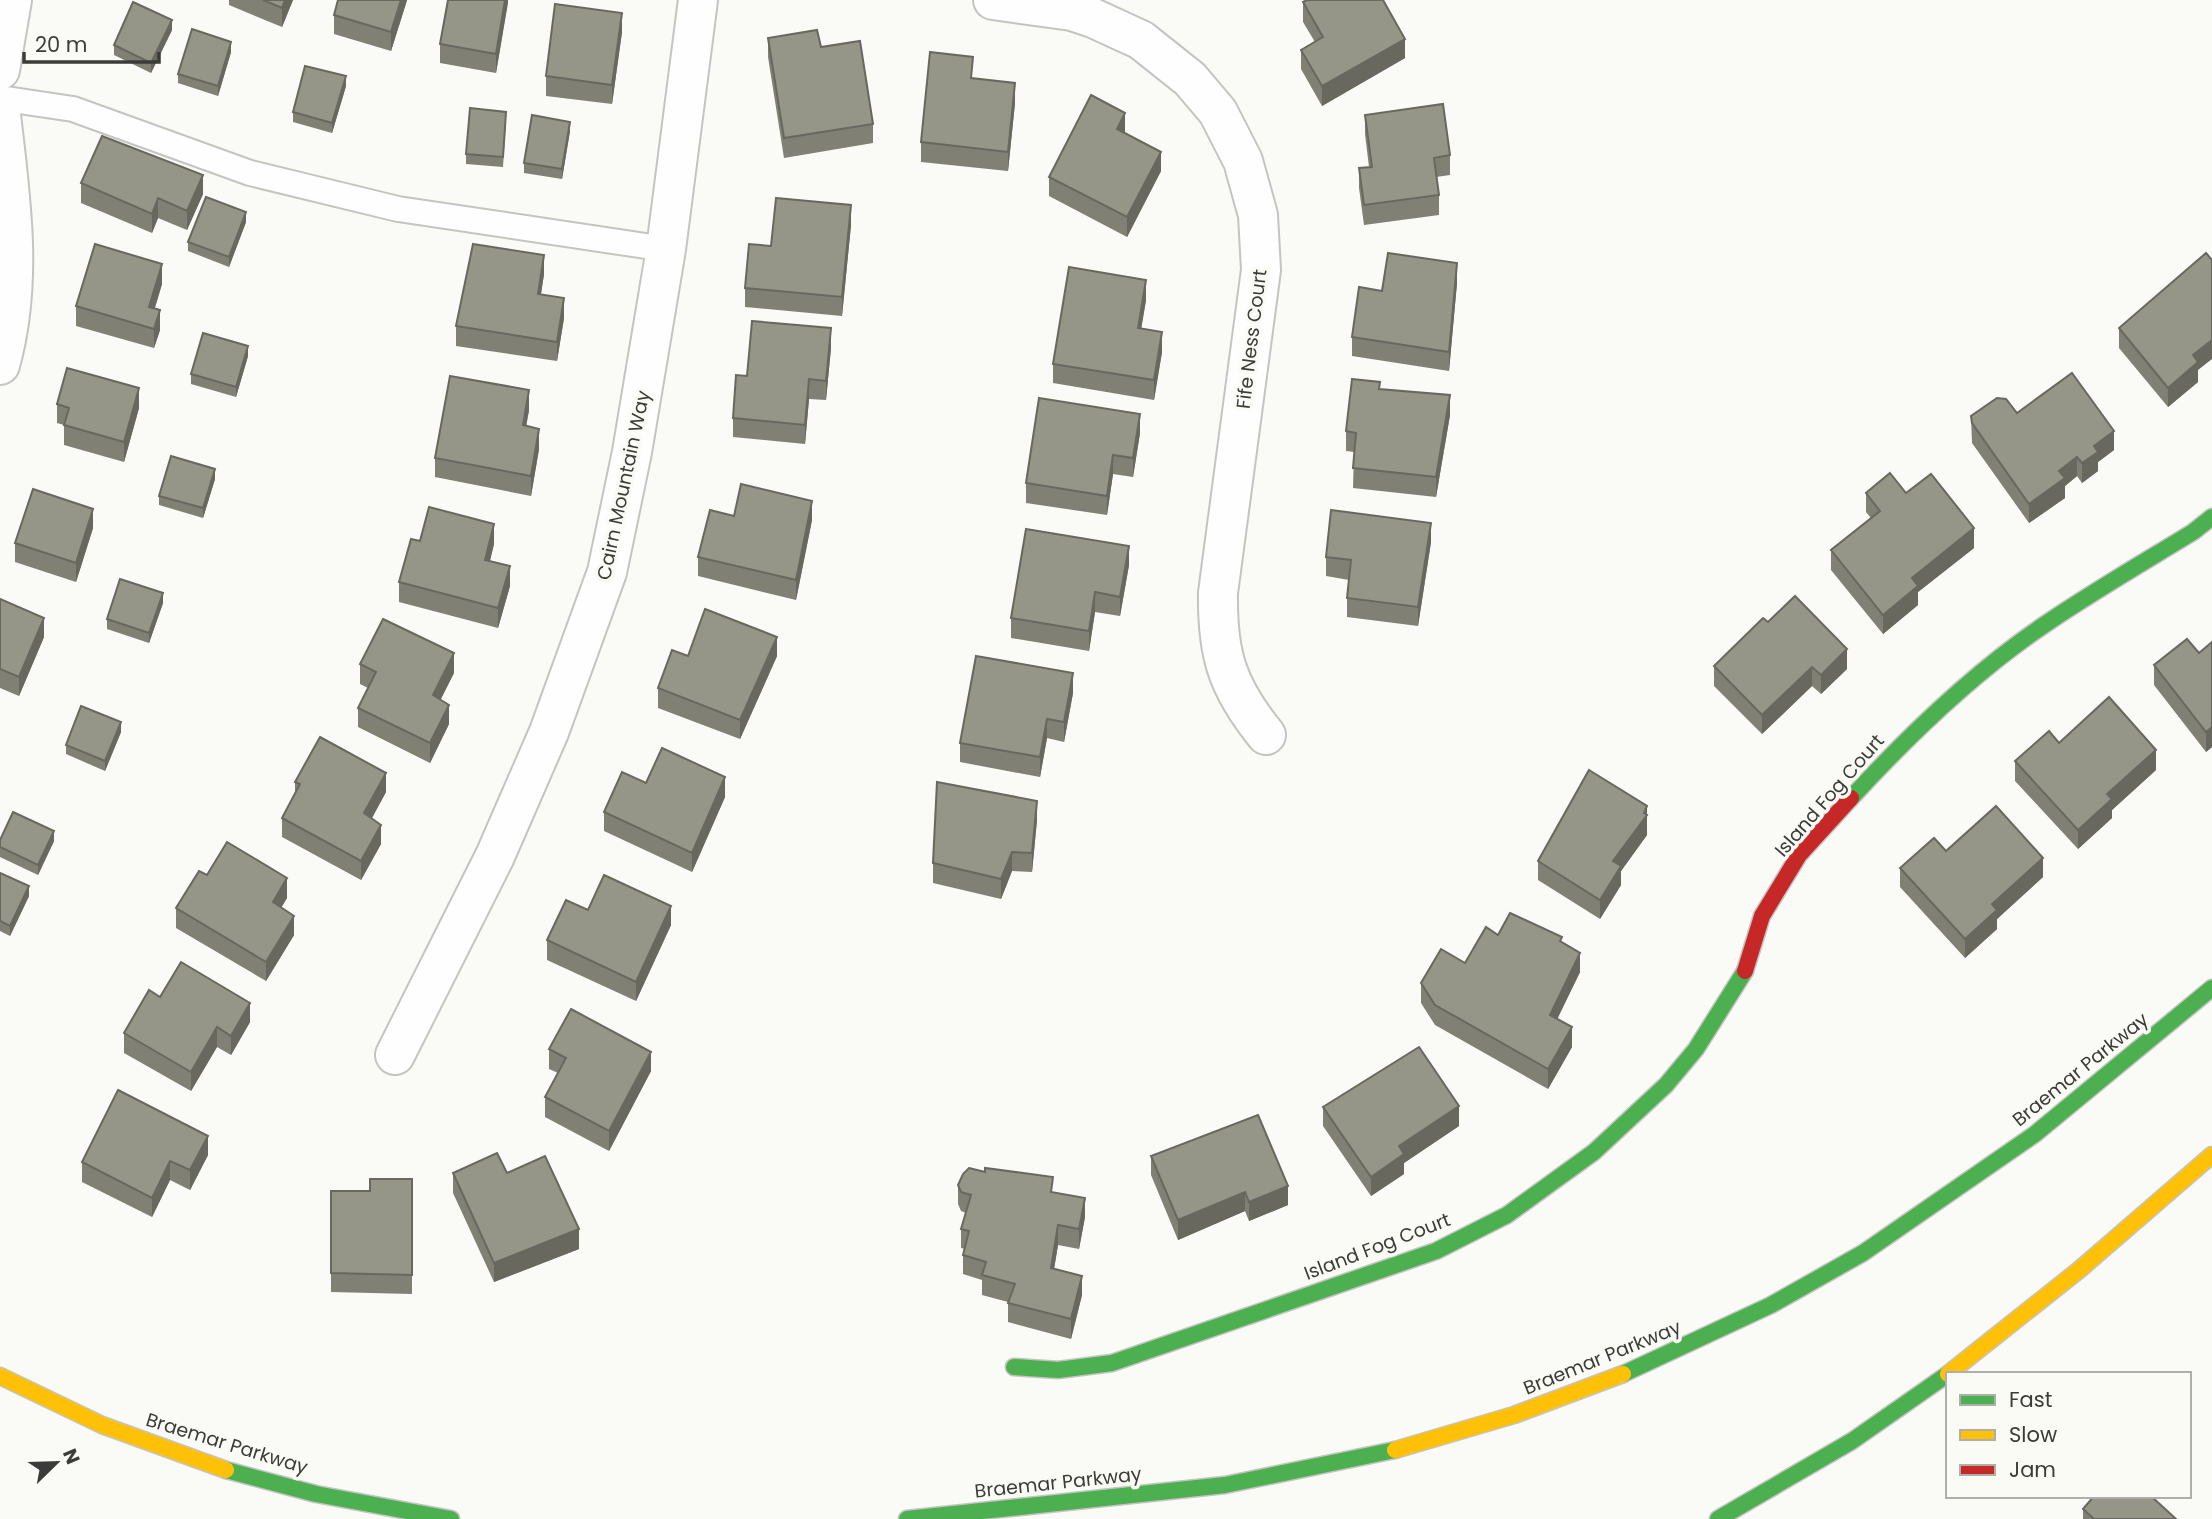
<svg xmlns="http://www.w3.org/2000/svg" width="2212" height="1519" viewBox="0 0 2212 1519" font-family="Poppins,sans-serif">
<rect width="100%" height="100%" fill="#fafaf7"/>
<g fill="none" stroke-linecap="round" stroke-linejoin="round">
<defs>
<path id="lane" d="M0 98 73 109 250 173 398 209 666 249"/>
<g id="street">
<path d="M993 0 1072 11 1093 18 1141 40 1190 79 1218 112 1243 161 1258 215 1261 270 1218 593C1217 654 1227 687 1266 735"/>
<path d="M0 70 12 0"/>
<path d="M0 107C10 192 24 280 0 365"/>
<path d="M395 1055 495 856 549 732 607 572 632 452 666 249 698 0"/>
</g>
<g id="fast">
<path d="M1851 798C1909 735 1975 671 2047 623 2094 591 2144 562 2193 532L2212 517"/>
<path d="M1014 1367 1058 1370 1112 1363 1436 1251 1507 1215 1594 1152 1666 1085 1696 1049 1745 971"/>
<path d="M1623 1374 1771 1305 1863 1253 2035 1134 2212 988"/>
<path d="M226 1470 316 1494 451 1519"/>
<path d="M907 1519 1225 1485 1395 1450"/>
<path d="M1718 1519 1852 1441 1948 1374"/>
</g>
<g id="slow">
<path d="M1948 1374 2079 1270 2212 1155"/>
<path d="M0 1376 102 1425 226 1470"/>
<path d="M1395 1450 1514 1415 1623 1374"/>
</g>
<path id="jam" d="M1745 971 1762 916 1799 855 1851 798"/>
</defs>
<!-- lane casing -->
<use href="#lane" stroke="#c4c4c1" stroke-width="28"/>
<!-- street casing -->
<use href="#street" stroke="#c4c4c1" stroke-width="42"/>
<!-- fast casing -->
<use href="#fast" stroke="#c4c4c1" stroke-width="19"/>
<!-- slow casing -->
<use href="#slow" stroke="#c4c4c1" stroke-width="19"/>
<!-- jam casing -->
<use href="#jam" stroke="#c4c4c1" stroke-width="19"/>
<!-- lane -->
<use href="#lane" stroke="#fefefe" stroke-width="24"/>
<!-- street -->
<use href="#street" stroke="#fefefe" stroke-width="38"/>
<!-- fast -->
<use href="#fast" stroke="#4caf50" stroke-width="16"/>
<!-- slow -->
<use href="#slow" stroke="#ffc107" stroke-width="16"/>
<!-- jam -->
<use href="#jam" stroke="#c62828" stroke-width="16"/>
</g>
<!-- wall -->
<g fill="#808075">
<path d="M229 0H293L282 27 229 5Z"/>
<path d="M338 0H407L391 51 334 34V15Z"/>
<path d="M508 0 496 73 440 63V44Z"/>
<path d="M1303 2 1405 58 1322 106 1301 69V50L1315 42 1303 22Z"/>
<path d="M172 30 151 73 114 55V45Z"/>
<path d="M622 32 612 104 546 96V76Z"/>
<path d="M768 38 873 124V143L784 158 768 57Z"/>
<path d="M231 52 218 96 178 83V74Z"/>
<path d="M973 78 1015 103 1008 171 921 162V142Z"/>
<path d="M346 86 332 133 293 122V112Z"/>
<path d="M1365 115 1450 155V175L1436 177 1439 195V215L1364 225 1359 188V168L1369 167 1365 134Z"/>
<path d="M506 122 503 167 466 164V154Z"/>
<path d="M570 131 562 179 524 173V163Z"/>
<path d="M1125 132V133L1161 171 1127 237 1049 196V177Z"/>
<path d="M81 183 203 194 187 230 158 218 152 233 81 203Z"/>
<path d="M246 222 229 267 188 251V242Z"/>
<path d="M851 225 842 316 745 307V288L771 246Z"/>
<path d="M544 274 541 294 564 318 557 361 456 346V326Z"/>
<path d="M1457 283 1449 371 1352 356V337L1382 291Z"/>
<path d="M162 284 155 308 160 330 154 348 76 326V306Z"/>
<path d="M1146 300 1141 329 1162 352 1154 400 1053 383V364Z"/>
<path d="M2119 328 2198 370V382L2168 407 2119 348Z"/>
<path d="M831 348 826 400 809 399 805 444 733 437V418L747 376Z"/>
<path d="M248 356 236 397 191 384V374Z"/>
<path d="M1380 389 1450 415 1436 497 1353 488 1354 452 1346 451V431Z"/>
<path d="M57 404 139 408 124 462 64 445V425L57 423Z"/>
<path d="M529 410 526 426 539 449 531 496 435 477V458Z"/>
<path d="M2017 413 2114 450 2098 462V471L2082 483 2077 476 2065 486V498L2029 523 1972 443 1971 416Z"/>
<path d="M1140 433 1133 477 1113 474 1107 515 1026 503V483Z"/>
<path d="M215 479 203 518 159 505V496Z"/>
<path d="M1866 493H1906L1974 548 1918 592V605L1883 634 1831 570V550L1871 518 1866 512Z"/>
<path d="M734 516 812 520 796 600 698 576V557Z"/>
<path d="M93 528 76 582 15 562V543Z"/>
<path d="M420 541 494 544 490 561 510 586 498 628 399 602V582Z"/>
<path d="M1431 542 1418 626 1347 617V598L1349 580 1326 576V557Z"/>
<path d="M1129 565 1120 616 1095 612 1089 651 1011 638V618Z"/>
<path d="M0 599 44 637 19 696 0 688Z"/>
<path d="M163 603 149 643 107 629V619Z"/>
<path d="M1768 622 1847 669 1821 694 1812 686 1762 734 1714 686V666Z"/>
<path d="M2212 642V747L2206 752 2154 685V665L2199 653Z"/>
<path d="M688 656H777L740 739 658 708V688Z"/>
<path d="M360 664 454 673 440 700 449 724 430 763 358 727V708L368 688 360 684Z"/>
<path d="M1073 693 1064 742 1047 738 1040 777 960 762V743Z"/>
<path d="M121 732 105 771 66 754V745Z"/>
<path d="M2059 743 2156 770 2112 810V818L2078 849 2015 781V761Z"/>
<path d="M295 782 386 792 371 819 381 844 361 880 282 837V818L295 794Z"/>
<path d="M646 783 725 797 692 872 604 831V812Z"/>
<path d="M1647 806V835L1621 871V885L1600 919 1538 880V861Z"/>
<path d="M1037 820 1032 872 1012 871 1001 899 933 883V863Z"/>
<path d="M0 840 54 841 38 875 0 857Z"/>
<path d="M1946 851 2043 877 1997 919V929L1965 958 1900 887V868Z"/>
<path d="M0 873 29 896 10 936 0 931Z"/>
<path d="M207 875 287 898 281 907 294 935 266 981 176 928V908Z"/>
<path d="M588 910 671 925 636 1001 547 960V940Z"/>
<path d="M1498 935 1562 943 1580 972 1557 1019 1572 1047 1548 1089 1435 1025 1421 1003V983L1465 963Z"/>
<path d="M160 997 250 1022 231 1055 217 1047 191 1091 124 1053V1033Z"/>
<path d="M549 1049 651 1071 609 1151 545 1117V1097L558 1073 549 1069Z"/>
<path d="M1323 1107 1459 1126 1404 1163V1174L1371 1196 1323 1126Z"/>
<path d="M208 1155 190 1190 170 1180 152 1217 82 1182V1162Z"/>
<path d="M1151 1156 1288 1205 1249 1221 1245 1211 1178 1240 1151 1175Z"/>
<path d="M453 1173H507L579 1249 494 1282 453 1193Z"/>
<path d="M412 1179V1294L331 1292V1191H370Z"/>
<path d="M958 1185 1053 1192 1085 1217 1079 1249 1058 1245 1054 1269 1082 1295 1071 1339 1008 1322V1302L982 1295V1280L963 1274V1255L965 1249 961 1248V1229L966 1213 961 1211 958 1204Z"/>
<path d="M2083 1509 2176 1519H2083Z"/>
</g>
<!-- shaded-wall -->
<g fill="#68685f">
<path d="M285 0H293L282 27V8Z"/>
<path d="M401 0H407L391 51V32Z"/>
<path d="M505 0H508V3L496 73V54Z"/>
<path d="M622 13V32L612 104V85Z"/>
<path d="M172 20V30L151 73V63Z"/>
<path d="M1405 39V58L1322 106V86Z"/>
<path d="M231 42V52L218 96V86Z"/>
<path d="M346 76V86L332 133V123Z"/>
<path d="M1015 83V103L1008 171V152Z"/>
<path d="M1125 113V132L1117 148V129Z"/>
<path d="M570 122V131L562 179V169Z"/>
<path d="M1161 152V171L1127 237V217Z"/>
<path d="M203 175V194L187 230V211Z"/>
<path d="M158 198V218L152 233V214Z"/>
<path d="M851 205V225L842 316V297Z"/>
<path d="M246 212V222L229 267V257Z"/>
<path d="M544 255V274L538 313V294Z"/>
<path d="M1457 263V283L1449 371V352Z"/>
<path d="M162 264V284L149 326V307Z"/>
<path d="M1146 280V300L1138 348V328Z"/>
<path d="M564 298V318L557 361V342Z"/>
<path d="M160 310V330L154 348V329Z"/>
<path d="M831 328V348L826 400V381Z"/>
<path d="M1162 332V352L1154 400V380Z"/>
<path d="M2212 340V359L2198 370V382L2168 407V388L2193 355Z"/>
<path d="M248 346V356L236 397V387Z"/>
<path d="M809 379V399L805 444V425Z"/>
<path d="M139 388V408L124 462V442Z"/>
<path d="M529 390V410L523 444V425Z"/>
<path d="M1450 395V415L1436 497V477Z"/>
<path d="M1140 414V433L1133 477V458Z"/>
<path d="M539 429V449L531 496V476Z"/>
<path d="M2114 431V450L2098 462V471L2082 483V463L2094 446Z"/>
<path d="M1113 455V474L1107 515V496Z"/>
<path d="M2077 457V476L2065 486V498L2029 523V504L2059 471Z"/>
<path d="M215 469V479L203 518V508Z"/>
<path d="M812 501V520L796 600V580Z"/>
<path d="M93 509V528L76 582V563Z"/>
<path d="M1431 523V542L1418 626V607Z"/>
<path d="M494 524V544L485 580V560Z"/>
<path d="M1974 528V548L1918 592V605L1883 634V615L1912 578Z"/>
<path d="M1129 546V565L1120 616V597Z"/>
<path d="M510 566V586L498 628V608Z"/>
<path d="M1095 592V612L1089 651V631Z"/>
<path d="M163 593V603L149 643V633Z"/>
<path d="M44 618V637L19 696V677Z"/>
<path d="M777 637V656L740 739V720Z"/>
<path d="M1847 649V669L1821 694V675Z"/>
<path d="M454 653V673L433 715V695Z"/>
<path d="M1812 667V686L1762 734V715Z"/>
<path d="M1073 673V693L1064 742V722Z"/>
<path d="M449 705V724L430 763V743Z"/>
<path d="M1047 719V738L1040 777V757Z"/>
<path d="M121 722V732L105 771V761Z"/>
<path d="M2212 727V747L2206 752V732Z"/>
<path d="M2156 750V770L2112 810V818L2078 849V830L2107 794Z"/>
<path d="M386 773V792L364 833V813Z"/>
<path d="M725 777V797L692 872V853Z"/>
<path d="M1037 801V820L1032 872V853Z"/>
<path d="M1647 806V835L1621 871V885L1600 919V900L1613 861Z"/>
<path d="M381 825V844L361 880V861Z"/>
<path d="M54 831V841L38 875V865Z"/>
<path d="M1012 852V871L1001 899V879Z"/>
<path d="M2043 858V877L1997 919V929L1965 958V939L1992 904Z"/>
<path d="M287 878V898L273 922V902Z"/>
<path d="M29 886V896L10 936V926Z"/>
<path d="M671 906V925L636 1001V982Z"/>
<path d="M294 916V935L266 981V962Z"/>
<path d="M1580 953V972L1550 1034V1015Z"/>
<path d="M250 1003V1022L231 1055V1036Z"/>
<path d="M217 1027V1047L191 1091V1072Z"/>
<path d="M1572 1027V1047L1548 1089V1069Z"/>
<path d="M651 1052V1071L609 1151V1131Z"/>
<path d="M1459 1106V1126L1404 1163V1174L1371 1196V1177L1399 1146Z"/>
<path d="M208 1136V1155L190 1190V1170Z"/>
<path d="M170 1161V1180L152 1217V1198Z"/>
<path d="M1288 1186V1205L1249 1221V1202Z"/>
<path d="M1245 1192V1211L1178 1240V1220Z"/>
<path d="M1085 1198V1217L1079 1249V1229Z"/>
<path d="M1058 1225V1245L1051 1287V1268Z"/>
<path d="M579 1229V1249L494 1282V1263Z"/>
<path d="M1082 1276V1295L1071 1339V1319Z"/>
</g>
<!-- building -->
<g fill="#959588" stroke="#68685f" stroke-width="2">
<path d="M263 0H285L282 8Z"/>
<path d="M338 0H401L391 32 334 15Z"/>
<path d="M448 0H505L496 54 440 44Z"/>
<path d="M1307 0H1383L1405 39 1322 86 1301 50 1323 37 1303 2Z"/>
<path d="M133 2 172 20 151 63 114 45Z"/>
<path d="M555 4 622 13 612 85 546 76Z"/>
<path d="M192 29 231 42 218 86 178 74Z"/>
<path d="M817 30 821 47 860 41 873 124 784 138 768 38Z"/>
<path d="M930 52 973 57 971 78 1015 83 1008 152 921 142Z"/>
<path d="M305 66 346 76 332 123 293 112Z"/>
<path d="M1091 95 1125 113 1117 129 1161 152 1127 217 1049 177Z"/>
<path d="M1443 104 1450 155 1434 158 1439 195 1364 205 1359 168 1372 167 1365 115Z"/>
<path d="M470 108 506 112 503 157 466 154Z"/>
<path d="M532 115 570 122 562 169 524 163Z"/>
<path d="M102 136 203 175 187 211 158 198 152 214 81 183Z"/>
<path d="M206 197 246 212 229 257 188 242Z"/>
<path d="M776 198 851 205 842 297 745 288 749 244 771 246Z"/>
<path d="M95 244 162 264 149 307 160 310 154 329 76 306Z"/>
<path d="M473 244 544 255 538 294 564 298 557 342 456 326Z"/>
<path d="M1388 253 1457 263 1449 352 1352 337 1359 287 1382 291Z"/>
<path d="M2206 253 2212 260V340L2193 355 2198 362 2168 388 2119 328Z"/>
<path d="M1069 267 1146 280 1138 328 1162 332 1154 380 1053 364Z"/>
<path d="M752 321 831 328 826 381 809 379 805 425 733 418 736 375 747 376Z"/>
<path d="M203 333 248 346 236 387 191 374Z"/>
<path d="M67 368 139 388 124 442 64 425 69 408 57 404Z"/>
<path d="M2072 373 2114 431 2094 446 2098 452 2082 463 2077 457 2059 471 2065 478 2029 504 1972 423 1971 416 1997 398 2006 399 2017 413Z"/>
<path d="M450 376 529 390 523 425 539 429 531 476 435 458Z"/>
<path d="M1352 379 1380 382 1379 389 1450 395 1436 477 1353 468 1356 433 1346 431Z"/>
<path d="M1039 398 1140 414 1133 458 1113 455 1107 496 1026 483Z"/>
<path d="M171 456 215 469 203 508 159 496Z"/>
<path d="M1890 473 1906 493 1931 474 1974 528 1912 578 1918 586 1883 615 1831 550 1880 511 1866 493Z"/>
<path d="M741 484 812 501 796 580 698 557 710 510 734 516Z"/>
<path d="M33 489 93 509 76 563 15 543Z"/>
<path d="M429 507 494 524 485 560 510 566 498 608 399 582 411 539 420 541Z"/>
<path d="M1331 510 1431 523 1418 607 1347 598 1351 560 1326 557Z"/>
<path d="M1026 529 1129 546 1120 597 1095 592 1089 631 1011 618Z"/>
<path d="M120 579 163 593 149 633 107 619Z"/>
<path d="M1795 596 1847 649 1821 675 1812 667 1762 715 1714 666 1763 618 1768 622Z"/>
<path d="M0 599 44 618 19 677 0 669Z"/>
<path d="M705 609 777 637 740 720 658 688 672 650 688 656Z"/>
<path d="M383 619 454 653 433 695 449 705 430 743 358 708 376 672 360 664Z"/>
<path d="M2187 639 2199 653 2212 642V727L2206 732 2154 665Z"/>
<path d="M976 656 1073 673 1064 722 1047 719 1040 757 960 743Z"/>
<path d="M2109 697 2156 750 2107 794 2112 799 2078 830 2015 761 2049 731 2059 743Z"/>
<path d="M81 706 121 722 105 761 66 745Z"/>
<path d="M320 737 386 773 364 813 381 825 361 861 282 818 300 784 295 782Z"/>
<path d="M662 748 725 777 692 853 604 812 622 772 646 783Z"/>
<path d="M1589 770 1647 806 1644 813 1647 815 1613 861 1621 866 1600 900 1538 861Z"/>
<path d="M937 782 1037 801 1032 853 1012 852 1001 879 933 863Z"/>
<path d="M1996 806 2043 858 1992 904 1997 910 1965 939 1900 868 1934 838 1946 851Z"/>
<path d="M13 812 54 831 38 865 0 847V840Z"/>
<path d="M227 842 287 878 273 902 294 916 266 962 176 908 199 871 207 875Z"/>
<path d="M0 873 29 886 10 926 0 921Z"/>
<path d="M604 875 671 906 636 982 547 940 566 900 588 910Z"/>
<path d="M1510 913 1562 937 1560 941 1580 953 1550 1015 1572 1027 1548 1069 1435 1005 1421 983 1441 949 1465 963 1486 927 1498 935Z"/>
<path d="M181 962 250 1003 231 1036 217 1027 191 1072 124 1033 149 990 160 997Z"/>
<path d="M571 1009 651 1052 609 1131 545 1097 566 1058 549 1049Z"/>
<path d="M1419 1047 1459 1106 1399 1146 1404 1154 1371 1177 1323 1107Z"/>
<path d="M118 1090 208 1136 190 1170 170 1161 152 1198 82 1162Z"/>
<path d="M1258 1115 1288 1186 1249 1202 1245 1192 1178 1220 1151 1156Z"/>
<path d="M497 1153 507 1173 545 1156 579 1229 494 1263 453 1173Z"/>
<path d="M969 1168 985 1172V1168L1053 1177 1051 1192 1085 1198 1079 1229 1058 1225 1051 1268 1082 1276 1071 1319 1008 1303 1015 1284 982 1275 986 1262 963 1255 969 1231 961 1229 971 1195 961 1192 958 1185 963 1174Z"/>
<path d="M370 1179H412V1275L331 1273V1191H370Z"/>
<path d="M2094 1496H2151L2176 1519H2092L2093 1518 2083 1509Z"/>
</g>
<g text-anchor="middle" stroke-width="7" stroke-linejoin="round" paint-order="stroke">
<!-- street labels -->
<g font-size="19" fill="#3b3b39" stroke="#fbfbf6">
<text transform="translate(1251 339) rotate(-83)" y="7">Fife Ness Court</text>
<text transform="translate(623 485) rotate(-78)" y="7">Cairn Mountain Way</text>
<text transform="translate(1829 795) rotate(-49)" y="7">Island Fog Court</text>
<text transform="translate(2080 1069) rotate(-39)" y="7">Braemar Parkway</text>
<text transform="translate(1377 1246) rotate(-21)" y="7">Island Fog Court</text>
<text transform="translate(1602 1357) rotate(-22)" y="7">Braemar Parkway</text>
<text transform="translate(227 1443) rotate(17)" y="7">Braemar Parkway</text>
<text transform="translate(1058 1482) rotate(-6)" y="7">Braemar Parkway</text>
</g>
</g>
<!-- legend -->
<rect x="1946" y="1372" width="245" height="126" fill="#fbfbf6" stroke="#aeaeaa" stroke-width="2"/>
<rect x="1960" y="1395" width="35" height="10" fill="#4caf50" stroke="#aeaeaa" stroke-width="2"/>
<text x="2009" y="1407" font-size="21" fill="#3b3b39">Fast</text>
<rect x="1960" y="1430" width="35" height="10" fill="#ffc107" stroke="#aeaeaa" stroke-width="2"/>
<text x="2009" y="1442" font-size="21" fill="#3b3b39">Slow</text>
<rect x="1960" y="1465" width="35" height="10" fill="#c62828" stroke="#aeaeaa" stroke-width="2"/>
<text x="2009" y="1477" font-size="21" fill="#3b3b39">Jam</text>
<!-- north arrow -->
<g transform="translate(56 1463) rotate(67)" stroke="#fbfbf6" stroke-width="5" paint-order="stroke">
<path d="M0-5L12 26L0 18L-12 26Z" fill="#3b3b39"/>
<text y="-10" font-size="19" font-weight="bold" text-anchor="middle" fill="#3b3b39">N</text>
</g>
<!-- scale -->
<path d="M24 52v10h135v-10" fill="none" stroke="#3b3b39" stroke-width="3.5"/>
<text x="35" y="52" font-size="21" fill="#3b3b39" stroke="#fbfbf6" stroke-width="5" paint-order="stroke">20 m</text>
</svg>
